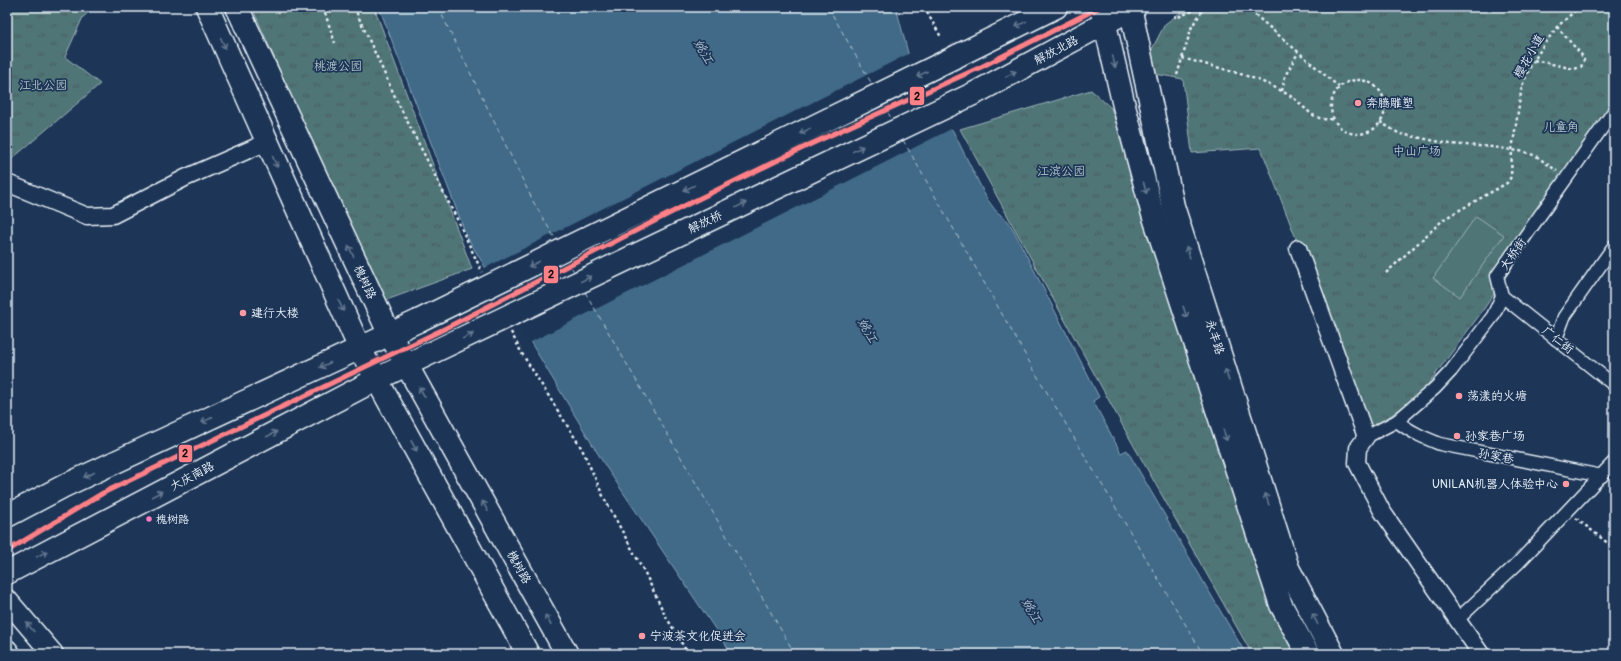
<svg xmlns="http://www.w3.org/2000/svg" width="1621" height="661" viewBox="0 0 1621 661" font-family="Pangolin,'LXGW WenKai TC',sans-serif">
<defs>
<pattern id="grass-tufts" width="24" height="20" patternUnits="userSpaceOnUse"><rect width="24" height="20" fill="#4f7476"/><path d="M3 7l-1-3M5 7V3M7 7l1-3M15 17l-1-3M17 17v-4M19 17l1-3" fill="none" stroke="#4a5c5e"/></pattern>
</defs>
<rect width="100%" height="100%" fill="#1d3557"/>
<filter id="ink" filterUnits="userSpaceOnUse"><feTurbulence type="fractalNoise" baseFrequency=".025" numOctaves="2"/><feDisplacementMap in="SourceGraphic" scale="8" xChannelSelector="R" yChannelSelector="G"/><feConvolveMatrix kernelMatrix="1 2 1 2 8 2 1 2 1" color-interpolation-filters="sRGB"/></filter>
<g filter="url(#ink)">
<!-- grass -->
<g fill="url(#grass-tufts)" stroke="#9cb2b7">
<path d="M9 7H95L83 17 65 57 100 84 7 163V10Z"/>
<path d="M252 7H374L472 269 381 302Z"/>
<path d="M1188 7H1614V119L1481 313 1420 395 1370 430 1261 148 1192 153 1183 79 1150 73 1151 51 1165 24Z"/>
<path d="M1091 90 1111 108 1147 212 1308 654H1252L1130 439 960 129Z"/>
</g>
<!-- garden -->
<path fill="#4f7476" stroke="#9cb2b7" d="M1476 216 1504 235 1460 297 1433 278Z"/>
<!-- water -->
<path fill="#406b88" stroke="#83a1b5" d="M379 7H896L914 76 953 131 987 199 996 211 1008 221 1014 231 1099 397 1093 401 1121 453 1127 450 1221 612 1246 654H732L606 467 467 237Z"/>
<!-- pier -->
<path fill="#1d3557" d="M910 53 916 75 953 128 529 343 483 269Z"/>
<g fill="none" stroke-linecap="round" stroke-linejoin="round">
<!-- ferry -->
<g stroke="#adc2d1" stroke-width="1" stroke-dasharray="5 4" stroke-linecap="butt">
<path d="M438 7 534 203 556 240"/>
<path d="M828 7 873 86"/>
<path d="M883 105 893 121"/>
<path d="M903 140 1039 379 1203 654"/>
<path d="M566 259 575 273"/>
<path d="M585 292 795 654"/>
</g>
<defs>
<g id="pedestrian">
<path d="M1502 296 1614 385"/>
<path d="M1556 339 1564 317 1614 246"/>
<path d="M1397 421C1410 432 1425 438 1440 444L1602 476"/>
<path d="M1366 437 1397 421 1435 388 1451 371 1493 316 1502 296 1497 276 1614 111"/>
<path d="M1458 619 1518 563 1614 462"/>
</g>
<g id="minor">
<path d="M7 183 87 216 113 215 185 178 267 142"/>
<path d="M1298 248 1366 437 1358 448 1357 463 1382 511 1481 654"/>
</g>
<g id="tertiary">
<path d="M7 600 53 654"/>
<path d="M7 650 10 654"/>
</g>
<g id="secondary">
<path d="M207 7 360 349 528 654"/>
<path d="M237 7 390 335 567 654"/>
<path d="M1101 7 1124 106 1152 211 1281 605 1308 654"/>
<path d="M1130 7 1173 206 1288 568 1333 654"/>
</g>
<g id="primary">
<path d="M957 56 1056 7"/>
<path d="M977 92 1135 7"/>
<path d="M7 516 64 486 418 321"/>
<path d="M7 573 377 379 433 352"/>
</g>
</defs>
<!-- pedestrian casing -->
<use href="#pedestrian" stroke="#e8f1f8" stroke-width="15"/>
<!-- minor casing -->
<use href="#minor" stroke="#e8f1f8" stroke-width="19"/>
<!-- tertiary casing -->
<use href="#tertiary" stroke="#e8f1f8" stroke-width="23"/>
<!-- secondary casing -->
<use href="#secondary" stroke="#e8f1f8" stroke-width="25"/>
<!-- primary casing -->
<use href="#primary" stroke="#e8f1f8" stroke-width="25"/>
<!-- path -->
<g stroke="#e8f1f8" stroke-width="2.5" stroke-dasharray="3 3" stroke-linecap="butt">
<path d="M323 7 335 43"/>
<path d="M354 7 397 101 457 219 482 272"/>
<path d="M924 7 941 37"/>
<path d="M1246 7 1339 87"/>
<path d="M1175 15 1176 18 1201 7"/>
<path d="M1182 58C1218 68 1255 75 1287 94 1306 104 1309 122 1334 119"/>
<path d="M1534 60 1574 69 1581 67 1584 60 1581 54 1557 27"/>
<path d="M1177 75 1192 26 1205 7"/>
<circle cx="1358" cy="107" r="27"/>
<path d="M1282 91 1285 76 1298 53"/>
<path d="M1380 122 1400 134 1421 138 1450 144 1493 147 1525 152 1536 156 1557 171"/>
<path d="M1386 273 1444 219 1507 183 1511 177 1512 150 1522 86 1530 67 1543 46 1557 27 1579 7"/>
<path d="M511 332 521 352 582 449 604 498 645 573 664 613 688 654"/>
<path d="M1576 518 1614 548"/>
</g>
<!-- pedestrian -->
<use href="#pedestrian" stroke="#1d3557" stroke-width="12"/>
<!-- minor -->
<use href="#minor" stroke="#1d3557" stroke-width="16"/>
<!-- tertiary -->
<use href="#tertiary" stroke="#1d3557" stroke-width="20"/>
<!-- secondary -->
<use href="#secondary" stroke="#1d3557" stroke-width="22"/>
<!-- primary -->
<use href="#primary" stroke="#1d3557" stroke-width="22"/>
<defs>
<g id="primary-bridge">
<path d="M418 321 957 56"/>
<path d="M433 352 977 92"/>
</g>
</defs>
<!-- primary-bridge casing -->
<use href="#primary-bridge" stroke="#e8f1f8" stroke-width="25" stroke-linecap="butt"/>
<!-- primary-bridge -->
<use href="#primary-bridge" stroke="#1d3557" stroke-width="22"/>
<defs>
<path id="metro-1" d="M7 551 103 493 446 328 686 205 811 144 981 67 1100 7"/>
</defs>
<!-- metro-1 casing -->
<use href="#metro-1" stroke="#1d3557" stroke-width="8"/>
<!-- metro-1 -->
<use href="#metro-1" stroke="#ff8087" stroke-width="5"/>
</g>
<!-- one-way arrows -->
<defs><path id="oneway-shaft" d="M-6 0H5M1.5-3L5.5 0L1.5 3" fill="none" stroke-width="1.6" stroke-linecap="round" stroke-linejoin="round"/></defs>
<g stroke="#64778f">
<use href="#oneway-shaft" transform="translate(1021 24) rotate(154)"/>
<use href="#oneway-shaft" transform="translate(223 43) rotate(66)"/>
<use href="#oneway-shaft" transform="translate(1114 62) rotate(77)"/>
<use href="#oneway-shaft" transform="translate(922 74) rotate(154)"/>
<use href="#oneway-shaft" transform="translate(1011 74) rotate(-28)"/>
<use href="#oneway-shaft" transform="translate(805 131) rotate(154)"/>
<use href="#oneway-shaft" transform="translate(858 149) rotate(-26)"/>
<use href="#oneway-shaft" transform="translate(275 162) rotate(66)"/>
<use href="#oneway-shaft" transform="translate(689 188) rotate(154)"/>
<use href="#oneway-shaft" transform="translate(1145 188) rotate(75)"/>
<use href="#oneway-shaft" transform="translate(741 205) rotate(-26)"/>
<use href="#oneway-shaft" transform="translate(351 251) rotate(-115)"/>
<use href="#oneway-shaft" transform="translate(1188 252) rotate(-108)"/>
<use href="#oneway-shaft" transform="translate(534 264) rotate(154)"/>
<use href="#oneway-shaft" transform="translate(586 279) rotate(-26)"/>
<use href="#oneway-shaft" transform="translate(341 306) rotate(66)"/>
<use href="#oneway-shaft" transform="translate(1185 312) rotate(72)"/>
<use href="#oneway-shaft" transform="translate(468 336) rotate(-26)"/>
<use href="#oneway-shaft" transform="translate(325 365) rotate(155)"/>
<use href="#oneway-shaft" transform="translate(1227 375) rotate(-108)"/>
<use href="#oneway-shaft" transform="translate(422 392) rotate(-119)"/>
<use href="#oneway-shaft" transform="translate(207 420) rotate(155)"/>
<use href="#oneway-shaft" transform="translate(272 434) rotate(-28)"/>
<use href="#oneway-shaft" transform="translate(1225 435) rotate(72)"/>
<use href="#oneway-shaft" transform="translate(414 446) rotate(61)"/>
<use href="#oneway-shaft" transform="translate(89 475) rotate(155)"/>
<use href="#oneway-shaft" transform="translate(157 494) rotate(-28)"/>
<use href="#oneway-shaft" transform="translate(1267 499) rotate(-108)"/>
<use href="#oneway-shaft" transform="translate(485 506) rotate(-119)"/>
<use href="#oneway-shaft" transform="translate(42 554) rotate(-28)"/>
<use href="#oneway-shaft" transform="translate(1315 619) rotate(-117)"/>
<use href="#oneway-shaft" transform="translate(548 620) rotate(-119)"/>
<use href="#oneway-shaft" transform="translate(30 627) rotate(-130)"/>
</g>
</g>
<!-- markers -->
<g fill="#ff9aa2" stroke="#1d3557" stroke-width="1.5">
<circle cx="1358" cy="103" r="4"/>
<circle cx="243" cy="313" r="4"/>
<circle cx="1459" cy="396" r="4"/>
<circle cx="1457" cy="436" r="4"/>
<circle cx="1566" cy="484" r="4"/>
<circle cx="642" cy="636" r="4"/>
</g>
<circle fill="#fe7ac1" stroke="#1d3557" stroke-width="1.5" cx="149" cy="519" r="3.5"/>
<g text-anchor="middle" stroke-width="3.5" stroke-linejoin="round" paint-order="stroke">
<!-- bus labels -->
<g font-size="11" fill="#e8f1f8" stroke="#1d3557" text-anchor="start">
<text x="156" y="523">槐树路</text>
</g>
<!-- street labels -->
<g font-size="12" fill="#e8f1f8" stroke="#1d3557">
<text transform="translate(1056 50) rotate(-28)" y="4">解放北路</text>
<text transform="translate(1529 56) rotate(-61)" y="4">樱花小道</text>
<text transform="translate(705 222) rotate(-26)" y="4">解放桥</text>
<text transform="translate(1513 254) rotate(-55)" y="4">大桥街</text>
<text transform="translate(365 282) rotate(65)" y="4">槐树路</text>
<text transform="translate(1215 337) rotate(72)" y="4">永丰路</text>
<text transform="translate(1558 340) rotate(38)" y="4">广仁街</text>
<text transform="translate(1496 456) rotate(11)" y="4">孙家巷</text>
<text transform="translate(192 476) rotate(-28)" y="4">大庆南路</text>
<text transform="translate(519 567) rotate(61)" y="4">槐树路</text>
</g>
<!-- park labels -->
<g font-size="12" fill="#b2c5ca" stroke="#1d3557">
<text x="338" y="70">桃渡公园</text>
<text x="43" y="89">江北公园</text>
<text x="1561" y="131">儿童角</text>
<text x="1417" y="155">中山广场</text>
<text x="1061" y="175">江滨公园</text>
</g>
<!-- poi labels -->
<g font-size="12" fill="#e8f1f8" stroke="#1d3557" text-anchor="start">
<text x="1366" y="107">奔腾雕塑</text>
<text x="251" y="317">建行大楼</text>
<text x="1467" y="400">荡漾的火塘</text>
<text x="1465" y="440">孙家巷广场</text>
<text x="1558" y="488" text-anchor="end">UNILAN机器人体验中心</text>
<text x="650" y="640">宁波茶文化促进会</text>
</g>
<!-- water labels -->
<g font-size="13" font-style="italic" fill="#adc2d1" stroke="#1d3557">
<text transform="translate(704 51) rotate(60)" y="5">姚江</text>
<text transform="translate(868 330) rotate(60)" y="5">姚江</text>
<text transform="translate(1032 610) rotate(60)" y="5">姚江</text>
</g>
</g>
<g stroke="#1d3557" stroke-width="1.5">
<rect x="909" y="86" width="16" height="20" rx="4" fill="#ff8087"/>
<rect x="543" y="265" width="16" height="19" rx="4" fill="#ff8087"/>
<rect x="178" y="444" width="15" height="19" rx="4" fill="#ff8087"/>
</g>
<g font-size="11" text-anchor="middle" font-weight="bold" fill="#111">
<text x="917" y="100">2</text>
<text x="551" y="278">2</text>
<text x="185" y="457">2</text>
</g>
<!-- margin -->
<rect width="1621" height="661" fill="none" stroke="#1d3557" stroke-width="24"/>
<rect x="12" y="12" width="1597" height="637" fill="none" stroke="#e8f1f8" stroke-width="1.5" filter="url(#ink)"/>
</svg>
